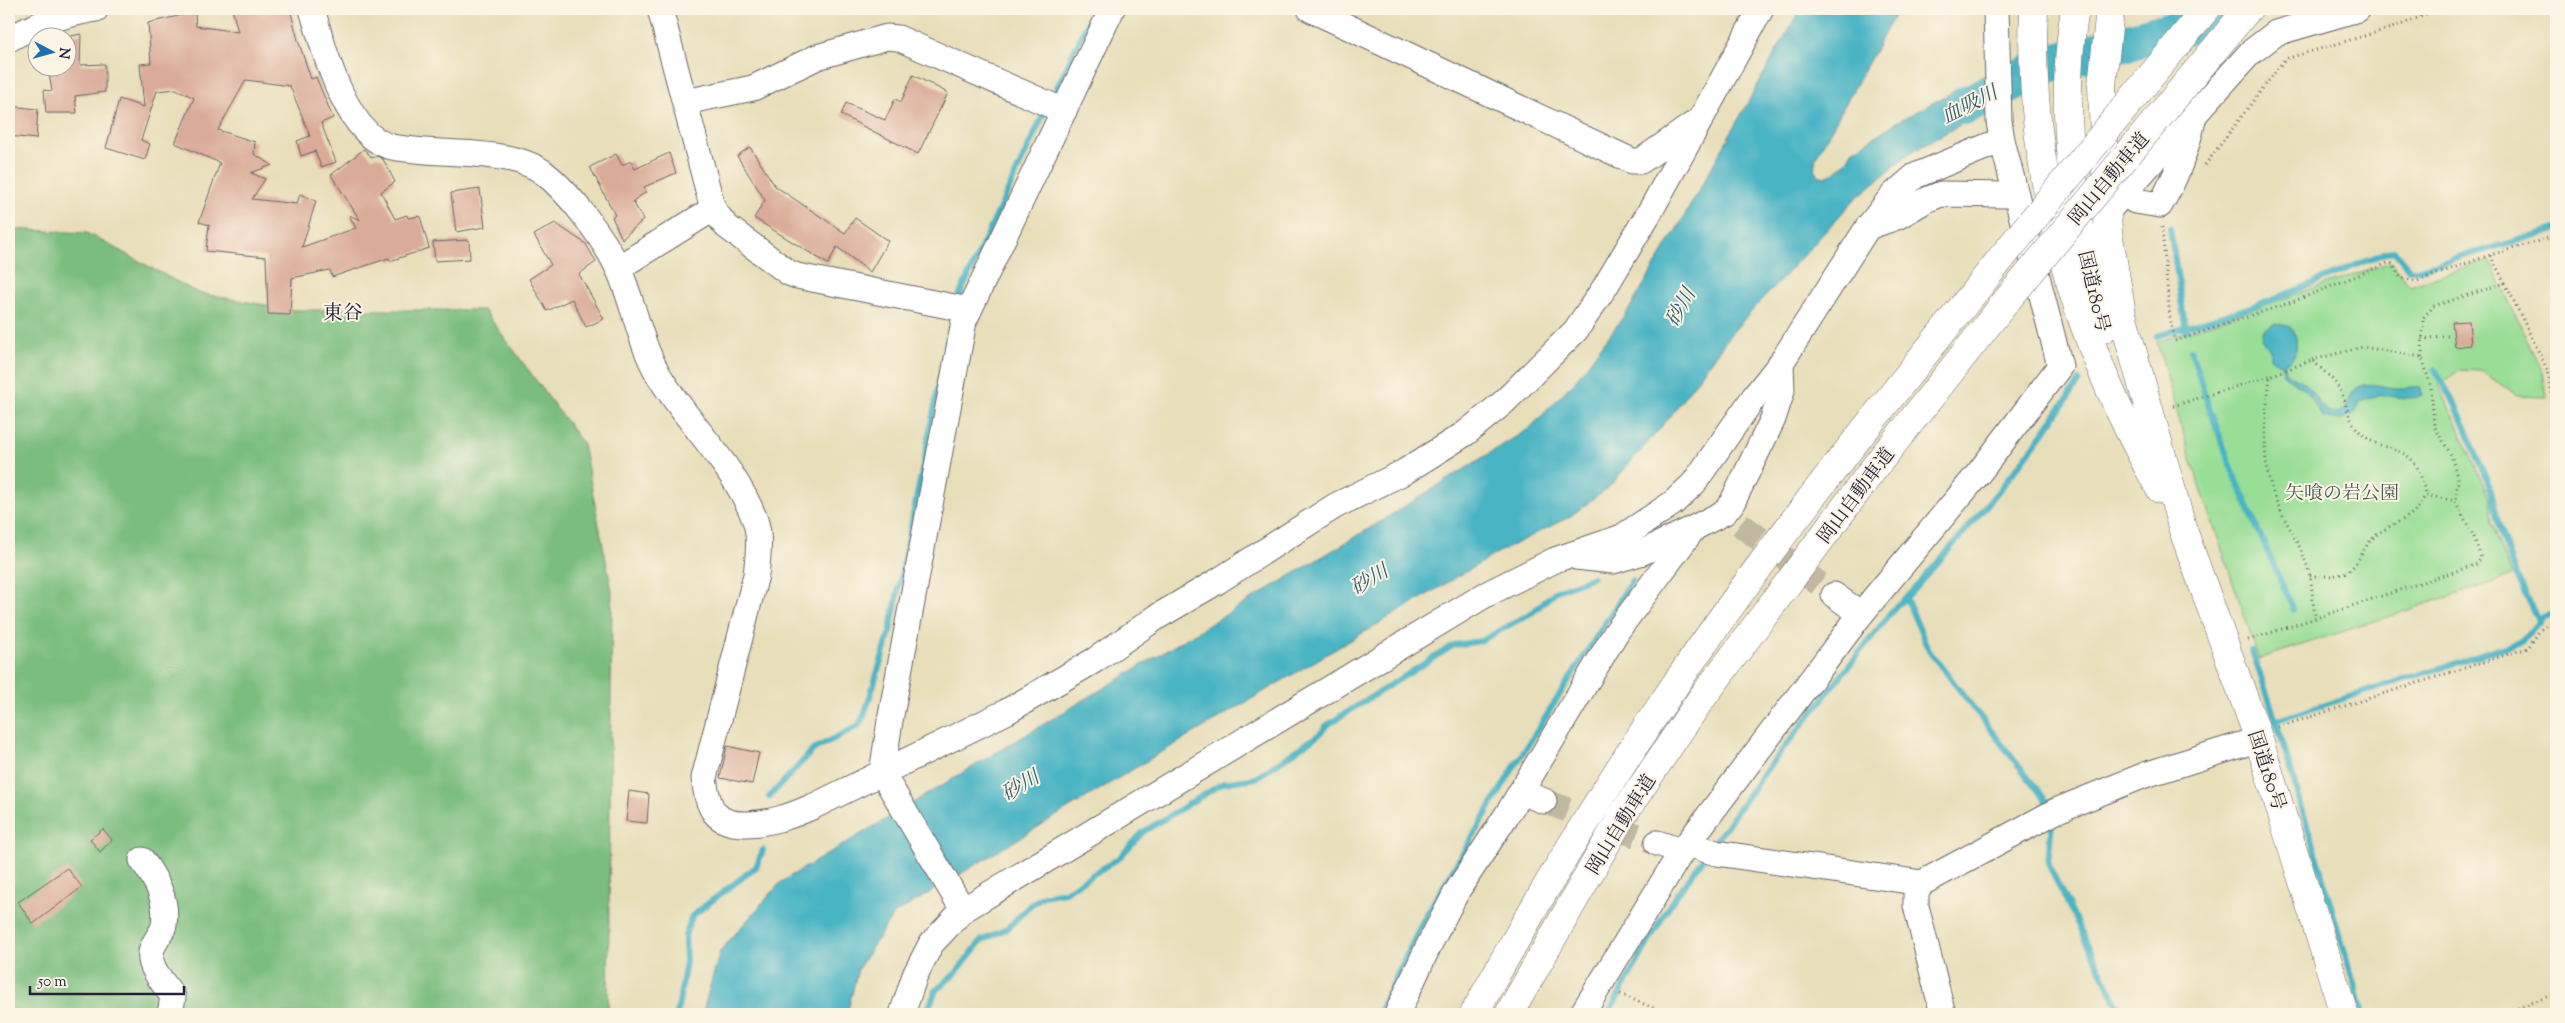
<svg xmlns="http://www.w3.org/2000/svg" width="2565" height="1023" viewBox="0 0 2565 1023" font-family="'Sorts Mill Goudy','Noto Serif JP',serif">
<rect width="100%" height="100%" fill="#fcf5e5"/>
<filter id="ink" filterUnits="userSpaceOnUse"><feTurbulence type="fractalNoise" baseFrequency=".02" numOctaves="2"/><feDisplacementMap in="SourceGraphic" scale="10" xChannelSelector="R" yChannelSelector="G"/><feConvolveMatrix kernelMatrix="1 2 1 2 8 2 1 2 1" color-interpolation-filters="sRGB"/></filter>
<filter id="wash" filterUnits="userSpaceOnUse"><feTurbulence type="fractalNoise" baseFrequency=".0096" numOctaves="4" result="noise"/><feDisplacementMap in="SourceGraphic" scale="20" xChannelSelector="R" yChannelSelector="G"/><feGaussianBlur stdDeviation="1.12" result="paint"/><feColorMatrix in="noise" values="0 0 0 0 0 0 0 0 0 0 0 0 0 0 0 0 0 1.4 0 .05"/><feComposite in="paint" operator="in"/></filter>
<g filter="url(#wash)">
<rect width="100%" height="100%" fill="#e8deba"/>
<!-- green -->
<path fill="#99de96" stroke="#5e8068" d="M2489 260 2543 373 2547 397 2517 396 2482 371 2459 370 2439 385 2490 500 2492 523 2512 576 2259 659 2188 450 2157 342 2391 262 2410 286Z"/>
<!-- forest -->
<path fill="#7abd7f" stroke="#4e705d" d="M9 229 87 233 198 293 293 310H484L583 444 612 591 608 1014H9Z"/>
<!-- water -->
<g fill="#48b4c4" stroke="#356b80">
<path d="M1800 9H1898L1816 157 1814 170 1818 175 1825 177 1834 173 1847 161 1852 151 1900 120 1987 74 1988 109 1910 153 1855 199 1730 335 1669 418 1609 487 1571 516 1501 551 1130 771 893 915 858 969 847 1014H702L720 951 781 882 1370 528 1530 428 1575 381 1630 308 1685 215Z"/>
<path d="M2275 323 2291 327C2297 333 2298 348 2294 356 2292 360 2288 361 2284 364L2285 373C2294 377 2302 380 2309 387 2317 395 2318 409 2331 412 2354 417 2345 393 2359 387 2371 381 2385 388 2398 388 2406 389 2413 385 2421 388L2422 395C2405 404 2384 388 2361 401L2355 413 2340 420 2328 418 2322 416 2307 391 2283 375 2282 366 2270 358V350L2262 339 2264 329Z"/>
</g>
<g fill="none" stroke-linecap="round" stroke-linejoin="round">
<!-- stream -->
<g stroke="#48b4c4" stroke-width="6">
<path d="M1051 100 1094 9"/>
<path d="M2170 228 2186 331"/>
<path d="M959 296 1046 109"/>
<path d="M2157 336 2270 301 2387 252 2394 251 2410 270H2417L2556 229"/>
<path d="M2191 350C2217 440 2255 525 2294 610"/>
<path d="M2435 369 2456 406 2491 490 2499 527 2515 572 2539 623"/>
<path d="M1906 598C1968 529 2028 460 2079 381"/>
<path d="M2252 651 2276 720 2363 1014"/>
<path d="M2274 721 2521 642 2542 618 2556 612"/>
<path d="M769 797 814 749 858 726 864 716 890 632 950 329"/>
<path d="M2052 820 2048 864 2122 1014"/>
<path d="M1713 845 1764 773 1897 605 1906 598 1929 651 2047 802 2053 800"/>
<path d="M677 1014 686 962 685 936 692 916 756 867 763 850"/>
<path d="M926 1014 936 990 956 973 981 941 1008 928 1028 907 1043 896 1065 892 1119 858 1143 832 1223 783 1256 778 1320 734 1326 726 1341 716 1454 645 1481 641 1533 612 1556 591 1593 577"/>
<path d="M1378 1014 1425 917 1511 772 1632 580"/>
<path d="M1608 1014 1669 906 1706 855"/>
</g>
<!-- river -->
<path stroke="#48b4c4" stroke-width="38" d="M1964 106 2049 64 2247 9"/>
</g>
<g id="blocks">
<!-- building -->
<g fill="#daab99">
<path d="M232 9H290L298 40 311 79 316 77 333 118 321 123 336 162 321 167 315 151 301 156 297 141 310 136 290 86 246 80 218 130 255 142 254 154 272 165 251 173 265 179 252 199 297 204 300 194 316 201 302 247 356 228 349 215 360 220 331 175 364 149 372 158 377 156 383 159 395 182 381 192 395 219 407 215 408 218 420 216 429 248 390 261 389 258 332 277 330 270 292 278 290 315 268 314 266 257 206 251 209 225 199 222 220 163 175 143 194 98 176 89 157 91 141 140 150 144 145 160 106 148 119 99 144 107 140 64 151 63 148 23 195 12 196 26 238 32Z"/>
<path d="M81 34 80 65 105 64V92L75 96 77 113H46L44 90 52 91 48 68H68V38H62Z"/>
<path d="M913 75 948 93 918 154 841 115 846 103 885 120 895 99 901 102Z"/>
<path d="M9 106 38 109 36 139 9 136Z"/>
<path d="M750 147 775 186 845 233 855 218 888 241 870 272 837 247 828 264 754 218 765 200 737 156Z"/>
<path d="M669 153 676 173 644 187 646 192 633 201 643 220 622 239 612 217 615 215 590 167 616 154 622 165 631 161 635 169Z"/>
<path d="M480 189 485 227 456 232 451 193Z"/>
<path d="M555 223 586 244 596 262 579 274 604 319 586 327 572 299 547 311 529 279 551 265 534 235Z"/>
<path d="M469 240 470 259 435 261 433 242Z"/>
<path d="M2469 321 2471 345 2455 347 2452 322Z"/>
<path d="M727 746 759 753 752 784 720 778Z"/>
<path d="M629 791 649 794 647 823 626 821Z"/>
<path d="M103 829 112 840 100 852 90 839Z"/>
<path d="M67 868 82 887 33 924 18 902Z"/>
</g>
</g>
</g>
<g filter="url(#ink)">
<use href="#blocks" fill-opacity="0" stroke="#676467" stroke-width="1"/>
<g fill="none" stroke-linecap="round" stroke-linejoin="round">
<!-- street-tunnel -->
<g stroke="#c0b8a1" stroke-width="25" stroke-dasharray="25 12" stroke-linecap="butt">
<path d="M1740 524 1834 595"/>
<path d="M1544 801 1657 843"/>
</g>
<defs>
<g id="street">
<path d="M312 9C323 48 346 137 392 147 419 152 448 152 475 154 497 156 525 159 543 172 570 193 603 237 618 268 635 305 640 348 663 382 693 429 735 467 755 520 761 537 758 557 756 575L704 778C708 808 714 825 747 824 772 823 791 816 814 806L1006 712 1095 660 1157 617 1218 581 1335 506 1404 472 1466 433 1504 402 1576 330 1605 287 1652 208 1761 9"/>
<path d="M660 9 713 209 726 226 789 273 797 276 969 310"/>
<path d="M1310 9 1632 161H1641L1695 123"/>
<path d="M9 39C36 24 66 14 96 9"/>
<path d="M685 102 753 88 817 57 887 37 898 38 1064 111"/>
<path d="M2135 201 2160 205C2177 177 2187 148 2194 116"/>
<path d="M2107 212 2250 53 2276 33 2358 9"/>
<path d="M1868 227 1897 217 1926 200 1941 194 2009 195"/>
<path d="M618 268 713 209"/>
<path d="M1576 557 1613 561 1643 552 1694 528"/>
<path d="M1834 595 1861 614"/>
<path d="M1521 792 1544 801"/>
<path d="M1657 843 1682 851"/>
<path d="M1688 844 1716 853 1922 883"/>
<path d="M142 860C156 879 168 900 164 925 162 936 146 947 152 964 155 975 167 987 173 997L170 1014"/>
<path d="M963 910 882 773 890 721 964 321 1112 9"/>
<path d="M902 1014 915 975 931 944 963 910 1485 595 1555 560 1622 537 1673 503 1694 483 1754 397 1781 363 1868 227 1893 195 1915 176 2002 140"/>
<path d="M1397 1014 1428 947 1457 891 1510 810 1617 631 1694 528 1725 512 1732 503 1773 419 1782 391 1781 363"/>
<path d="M1582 1014 1682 851 1861 614 1978 474 2060 366 2002 140 1999 121 1996 9"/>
<path d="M1943 1014 1916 906V891L1922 883 2058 810 2145 775 2247 743 2258 737"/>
</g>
<g id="highway">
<path d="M2034 9C2026 178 2077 343 2160 489"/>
<path d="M2075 9C2057 114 2075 227 2103 329"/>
<path d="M2110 9 2102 85 2107 212 2108 232 2122 314 2183 530 2258 737 2344 1014"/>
<path d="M1474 1014C1536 901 1602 791 1675 685 1776 536 1891 397 2003 256"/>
<path d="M1509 1014 1622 816 1699 702 1878 463 2008 299"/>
</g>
</defs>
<!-- street casing -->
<use href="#street" stroke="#676467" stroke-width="27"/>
<!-- highway casing -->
<use href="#highway" stroke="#676467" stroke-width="29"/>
<!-- path -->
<g stroke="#676467" stroke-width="3" stroke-dasharray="1 4" stroke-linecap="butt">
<path d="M2205 165 2285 59 2398 26 2439 9"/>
<path d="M2162 227 2170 318 2175 341 2295 301 2388 263 2392 264 2401 278 2417 281 2490 255 2556 236"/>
<path d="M2505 283 2548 371 2556 414"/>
<path d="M2422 339 2448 336"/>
<path d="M2422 357 2423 318 2434 306 2505 283 2490 255"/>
<path d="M2312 360 2363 347 2422 357 2431 387 2434 426 2451 455 2458 481 2455 501"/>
<path d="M2173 406 2270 376"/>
<path d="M2310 576C2321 576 2334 577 2344 573 2359 567 2362 548 2373 538 2391 521 2416 521 2425 495"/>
<path d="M2248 640 2316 618C2312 604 2313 590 2310 576 2303 546 2283 521 2273 493 2260 454 2266 415 2270 376L2312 360C2321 369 2336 380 2341 392 2347 405 2348 419 2358 430 2385 460 2417 435 2425 495L2455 501 2474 537 2481 558 2477 564 2316 618"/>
<path d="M2278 727 2528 648 2540 630 2556 617"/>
<path d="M1620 994 1668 1014"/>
<path d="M2504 1014 2556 993"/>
</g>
<!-- street -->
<use href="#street" stroke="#fff" stroke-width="25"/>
<!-- highway -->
<use href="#highway" stroke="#fff" stroke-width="28"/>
<defs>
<g id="highway-bridge">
<path d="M2003 256 2206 9"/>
<path d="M2008 299 2248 9"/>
</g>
</defs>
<!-- highway-bridge casing -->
<use href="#highway-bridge" stroke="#676467" stroke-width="29" stroke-linecap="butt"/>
<!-- highway-bridge -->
<use href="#highway-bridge" stroke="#fff" stroke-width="28"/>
</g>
</g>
<g text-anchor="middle" stroke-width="4" stroke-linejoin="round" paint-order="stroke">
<!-- street labels -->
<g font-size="19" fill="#22223b" stroke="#fcf5e5">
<text transform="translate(2108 178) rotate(-50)" y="7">岡山自動車道</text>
<text transform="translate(2095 291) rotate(77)" y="7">国道180号</text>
<text transform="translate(1855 495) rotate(-53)" y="7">岡山自動車道</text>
<text transform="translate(2268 770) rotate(72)" y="7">国道180号</text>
<text transform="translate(1620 824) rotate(-58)" y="7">岡山自動車道</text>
</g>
<!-- park labels -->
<g font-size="19" fill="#465a56" stroke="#fcf5e5">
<text x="2342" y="499">矢喰の岩公園</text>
</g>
<!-- water labels -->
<g font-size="20" font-style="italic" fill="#315c72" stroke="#fcf5e5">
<text transform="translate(1969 104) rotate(-27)" y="7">血吸川</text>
<text transform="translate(1680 307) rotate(-61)" y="7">砂川</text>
<text transform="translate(1369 579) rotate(-31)" y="7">砂川</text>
<text transform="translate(1020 785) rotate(-31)" y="7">砂川</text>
</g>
<!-- neighbourhood labels -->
<g font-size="20" fill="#22223b" stroke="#fcf5e5">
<text x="343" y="319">東谷</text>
</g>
</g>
<!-- margin -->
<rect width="2565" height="1023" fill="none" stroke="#fcf5e5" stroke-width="30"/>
<!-- north arrow -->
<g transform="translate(52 52) rotate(96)"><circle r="24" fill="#fcf5e5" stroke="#a5a1a1"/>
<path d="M0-4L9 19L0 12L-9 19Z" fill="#1f6fb2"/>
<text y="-8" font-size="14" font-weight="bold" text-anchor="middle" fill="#22223b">N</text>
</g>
<!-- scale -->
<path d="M30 986v8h154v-8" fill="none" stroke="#22223b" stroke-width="2.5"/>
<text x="38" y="986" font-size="15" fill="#22223b" stroke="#fcf5e5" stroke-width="4" paint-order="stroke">50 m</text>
</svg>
